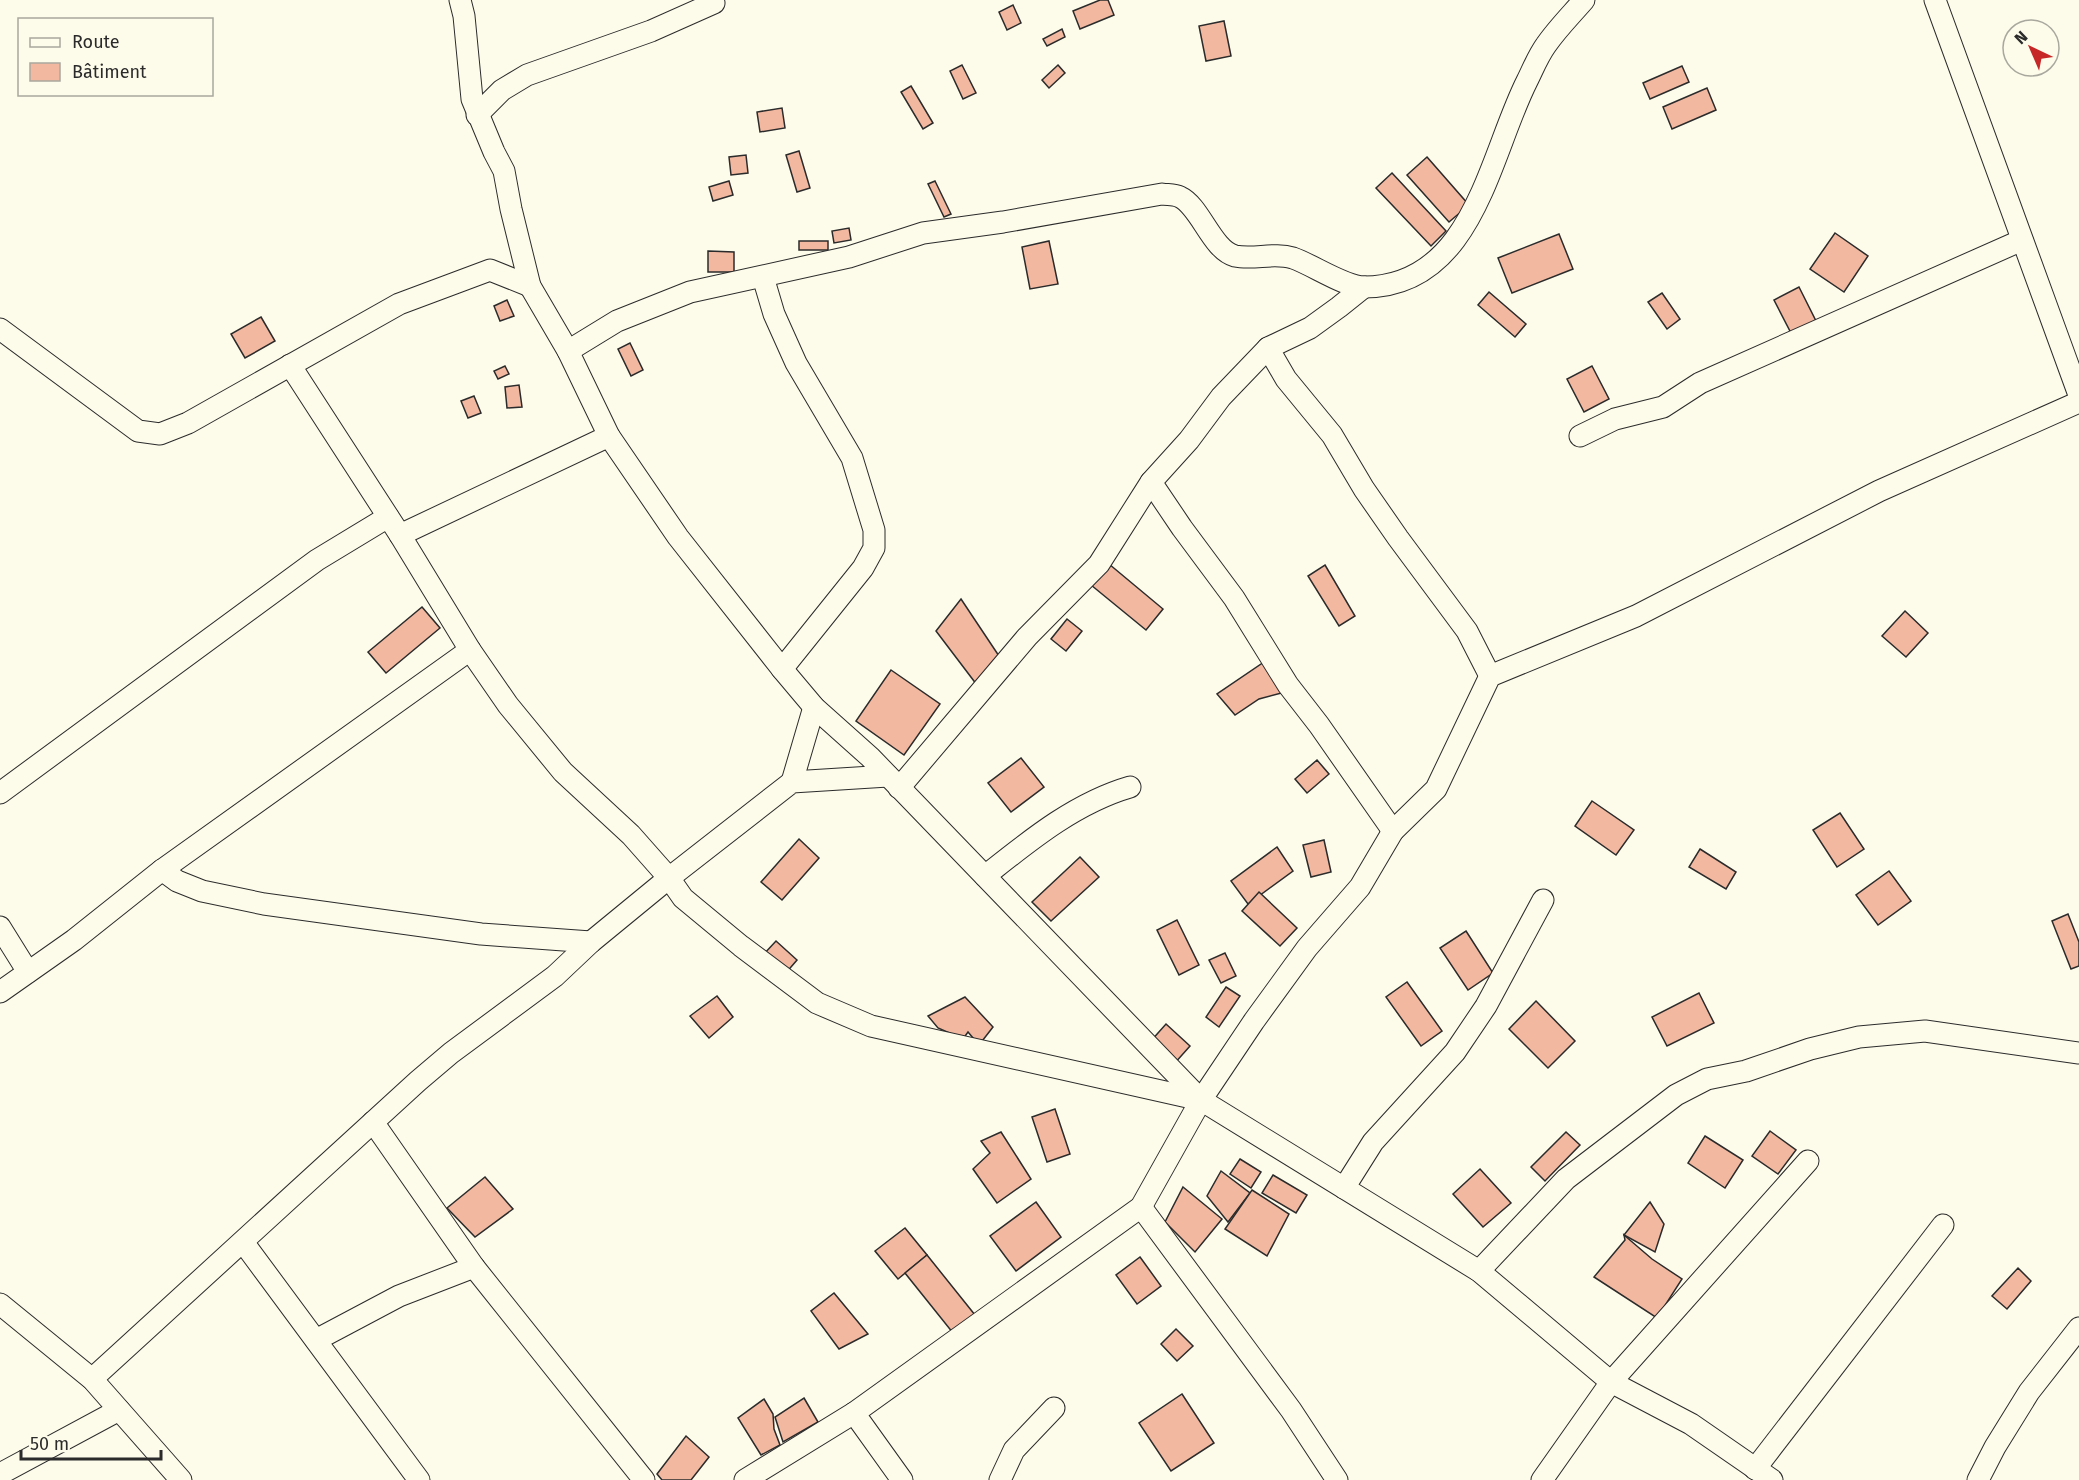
<svg xmlns="http://www.w3.org/2000/svg" width="2079" height="1480" viewBox="0 0 2079 1480" font-family="'Fira Sans',sans-serif">
<rect width="100%" height="100%" fill="#fdfbea"/>
<!-- building -->
<g fill="#f2b8a0" stroke="#2b2b2b" stroke-width="1.5">
<path d="M1100 0H1108L1114 15 1080 29 1073 11Z"/>
<path d="M1013 5 1021 23 1007 30 999 12Z"/>
<path d="M1224 21 1231 56 1206 61 1199 26Z"/>
<path d="M1062 29 1065 37 1047 46 1043 39Z"/>
<path d="M962 65 976 93 963 99 950 71Z"/>
<path d="M1058 65 1065 73 1049 88 1042 80Z"/>
<path d="M1682 66 1689 82 1650 99 1643 83Z"/>
<path d="M911 86 933 123 923 129 901 92Z"/>
<path d="M1707 88 1716 110 1672 129 1663 107Z"/>
<path d="M782 108 785 128 760 132 757 112Z"/>
<path d="M799 151 810 188 797 192 786 155Z"/>
<path d="M746 155 748 173 731 175 729 157Z"/>
<path d="M1427 157 1469 205 1449 222 1407 175Z"/>
<path d="M1392 173 1446 231 1431 246 1376 188Z"/>
<path d="M729 181 733 195 713 201 709 187Z"/>
<path d="M935 181 951 214 944 217 928 184Z"/>
<path d="M849 228 851 240 834 243 832 231Z"/>
<path d="M1835 233 1868 256 1844 292 1810 269Z"/>
<path d="M1559 234 1573 269 1512 293 1498 258Z"/>
<rect x="799" y="241" width="29" height="9"/>
<path d="M1049 241 1058 284 1030 289 1022 247Z"/>
<path d="M708 251 734 252V272H708Z"/>
<path d="M1799 287 1817 323 1792 335 1774 300Z"/>
<path d="M1489 292 1526 324 1515 337 1478 305Z"/>
<path d="M1662 293 1680 319 1667 329 1648 302Z"/>
<path d="M507 300 514 316 500 321 494 306Z"/>
<path d="M261 317 275 341 245 358 231 334Z"/>
<path d="M630 343 643 370 631 376 618 349Z"/>
<path d="M505 366 509 374 498 379 494 371Z"/>
<path d="M1592 366 1609 399 1584 412 1567 379Z"/>
<path d="M519 385 522 407 507 408 505 387Z"/>
<path d="M474 396 481 413 468 418 461 401Z"/>
<path d="M1109 564 1163 609 1146 630 1091 585Z"/>
<path d="M1325 565 1355 616 1339 626 1308 576Z"/>
<path d="M961 599 1001 659 977 685 936 631Z"/>
<path d="M422 607 440 628 386 673 368 652Z"/>
<path d="M1905 611 1928 633 1906 657 1882 636Z"/>
<path d="M1067 619 1082 631 1066 651 1051 639Z"/>
<path d="M1267 660 1289 691 1259 699 1235 715 1217 694Z"/>
<path d="M891 670 940 704 904 755 856 721Z"/>
<path d="M1021 758 1044 787 1011 812 988 783Z"/>
<path d="M1317 760 1329 774 1307 793 1295 779Z"/>
<path d="M1592 801 1634 830 1616 855 1575 826Z"/>
<path d="M1840 813 1864 849 1837 867 1813 830Z"/>
<path d="M799 839 819 858 782 900 761 882Z"/>
<path d="M1324 840 1331 872 1311 877 1303 845Z"/>
<path d="M1277 847 1293 871 1248 904 1231 881Z"/>
<path d="M1700 849 1736 872 1726 889 1689 867Z"/>
<path d="M1080 857 1099 877 1051 921 1032 902Z"/>
<path d="M1889 871 1911 901 1878 925 1856 895Z"/>
<path d="M1259 892 1297 928 1280 946 1242 911Z"/>
<path d="M2068 914 2079 942V966L2071 969 2052 921Z"/>
<path d="M1177 920 1199 965 1179 975 1157 930Z"/>
<path d="M1466 931 1493 973 1468 990 1440 948Z"/>
<path d="M776 941 797 960 785 974 763 955Z"/>
<path d="M1225 953 1236 976 1221 983 1209 960Z"/>
<path d="M1407 982 1442 1031 1421 1046 1386 997Z"/>
<path d="M1226 987 1240 996 1219 1027 1206 1017Z"/>
<path d="M1699 993 1714 1023 1667 1046 1652 1017Z"/>
<path d="M717 996 733 1017 709 1038 690 1016Z"/>
<path d="M965 997 993 1027 979 1045 968 1032 963 1039 938 1028 928 1016Z"/>
<path d="M1536 1001 1575 1041 1548 1068 1509 1029Z"/>
<path d="M1166 1024 1190 1046 1174 1064 1150 1042Z"/>
<path d="M1055 1109 1070 1154 1047 1162 1032 1117Z"/>
<path d="M1770 1131 1796 1150 1778 1174 1752 1156Z"/>
<path d="M1001 1132 1031 1179 997 1203 973 1169 990 1153 981 1141Z"/>
<path d="M1566 1132 1580 1145 1545 1181 1531 1167Z"/>
<path d="M1705 1136 1743 1160 1725 1188 1688 1163Z"/>
<path d="M1240 1159 1261 1172 1251 1188 1230 1174Z"/>
<path d="M1480 1169 1511 1203 1483 1227 1453 1194Z"/>
<path d="M1221 1171 1250 1193 1228 1222 1207 1196Z"/>
<path d="M1273 1175 1307 1195 1296 1213 1262 1193Z"/>
<path d="M485 1177 513 1209 475 1237 447 1208Z"/>
<path d="M1183 1187 1222 1219 1195 1252 1165 1222Z"/>
<path d="M1252 1190 1289 1214 1267 1256 1225 1229Z"/>
<path d="M1036 1202 1061 1237 1016 1271 990 1236Z"/>
<path d="M1650 1202 1664 1224 1655 1252 1624 1235Z"/>
<path d="M905 1228 927 1255 898 1279 875 1251Z"/>
<path d="M1624 1235 1652 1259 1682 1279 1657 1318 1594 1277 1625 1240Z"/>
<path d="M927 1255 979 1320 957 1338 905 1273Z"/>
<path d="M1140 1257 1161 1286 1137 1304 1116 1275Z"/>
<path d="M2018 1268 2031 1281 2007 1309 1992 1296Z"/>
<path d="M834 1293 868 1334 839 1349 811 1311Z"/>
<path d="M1176 1329 1193 1346 1177 1361 1161 1344Z"/>
<path d="M1182 1394 1214 1443 1171 1471 1139 1423Z"/>
<path d="M804 1398 818 1422 783 1442 775 1417Z"/>
<path d="M764 1399 773 1414 774 1429 780 1445 761 1455 738 1418Z"/>
<path d="M686 1436 709 1457 691 1480H662L657 1474Z"/>
</g>
<g fill="none" stroke-linecap="round" stroke-linejoin="round">
<defs>
<g id="minor">
<path d="M460 0 464 16 472 99 494 152 504 171 511 209 530 286 568 351 609 436 678 537 782 669 814 707 870 757 1201 1100 1479 1271 1611 1382 1691 1424 1772 1480"/>
<path d="M1935 0 2079 395"/>
<path d="M477 115 502 90 527 75 651 31 714 3"/>
<path d="M763 277 774 314 796 363 852 458 874 530V548L863 568 782 669"/>
<path d="M1364 287 1339 307 1310 328 1268 348 1221 397 1189 440 1151 482 1182 528 1234 598 1288 685 1319 725 1393 831"/>
<path d="M0 329 138 431 160 434 188 423 399 304 490 270 530 286"/>
<path d="M1268 348 1286 379 1332 435 1364 489 1398 538 1467 631 1490 676"/>
<path d="M568 351 617 321 690 292 849 257 923 233 1003 222 1162 194C1168 195 1174 194 1180 197 1200 206 1212 250 1235 256 1254 260 1274 252 1293 258 1313 265 1345 287 1364 287 1473 287 1489 156 1527 81 1533 69 1538 56 1546 45 1557 29 1571 15 1584 0"/>
<path d="M290 365 400 535 470 650 508 705 563 772 631 835 669 878 683 898 741 946 817 1003 871 1026 1201 1100 1254 1021 1307 948 1360 887 1393 831 1436 789 1490 676 1636 616 1879 491 2079 402"/>
<path d="M1580 436 1615 419 1663 407 1700 383 2022 240"/>
<path d="M400 535 609 436"/>
<path d="M792 782 814 707"/>
<path d="M899 788 1027 637 1099 564 1151 482"/>
<path d="M0 793 317 560 388 517"/>
<path d="M162 870 177 881 202 891 264 904 481 934 591 942"/>
<path d="M985 876C1029 841 1075 803 1130 787"/>
<path d="M0 927 28 972"/>
<path d="M0 992 74 940 162 870 470 650"/>
<path d="M373 1122 474 1267 644 1480"/>
<path d="M1344 1188 1373 1142 1455 1052 1486 1006 1543 900"/>
<path d="M1141 1207 1291 1410 1337 1480"/>
<path d="M243 1242 419 1480"/>
<path d="M1479 1271 1566 1179 1676 1095 1707 1079 1746 1071 1810 1049 1859 1037 1925 1031 2079 1053"/>
<path d="M0 1304 92 1379 181 1480"/>
<path d="M316 1340 399 1296 474 1267"/>
<path d="M92 1379 418 1081 451 1053 555 976 591 942 669 878 792 782 888 776"/>
<path d="M854 1413 902 1480"/>
<path d="M1755 1469 1943 1225"/>
<path d="M0 1474 119 1410"/>
<path d="M745 1480 854 1413 1141 1207 1201 1100"/>
<path d="M1000 1480 1014 1450 1054 1408"/>
<path d="M1542 1480 1611 1382 1808 1161"/>
<path d="M1978 1480 1995 1447 2029 1392 2079 1328"/>
</g>
</defs>
<!-- minor casing -->
<use href="#minor" stroke="#2b2b2b" stroke-width="23"/>
<!-- minor -->
<use href="#minor" stroke="#fdfbea" stroke-width="21"/>
</g>
<!-- legend -->
<rect x="18" y="18" width="195" height="78" fill="#fdfbea" stroke="#a9a89e" stroke-width="1.5"/>
<rect x="30" y="38" width="30" height="9" fill="#fdfbea" stroke="#a9a89e" stroke-width="1.5"/>
<text x="72" y="48" font-size="18" fill="#2b2b2b">Route</text>
<rect x="30" y="63" width="30" height="18" fill="#f2b8a0" stroke="#a9a89e" stroke-width="1.5"/>
<text x="72" y="78" font-size="18" fill="#2b2b2b">Bâtiment</text>
<!-- north arrow -->
<g transform="translate(2031 48) rotate(316)"><circle r="28" fill="#fdfbea" stroke="#a9a89e" stroke-width="1.5"/>
<path d="M0-4.5L10 22L0 15L-10 22Z" fill="#c62828"/>
<text y="-9" font-size="16" font-weight="bold" text-anchor="middle" fill="#2b2b2b">N</text>
</g>
<!-- scale -->
<path d="M21 1450v9h140v-9" fill="none" stroke="#2b2b2b" stroke-width="3"/>
<text x="30" y="1450" font-size="18" fill="#2b2b2b" stroke="#fdfbea" stroke-width="4.5" paint-order="stroke">50 m</text>
</svg>
